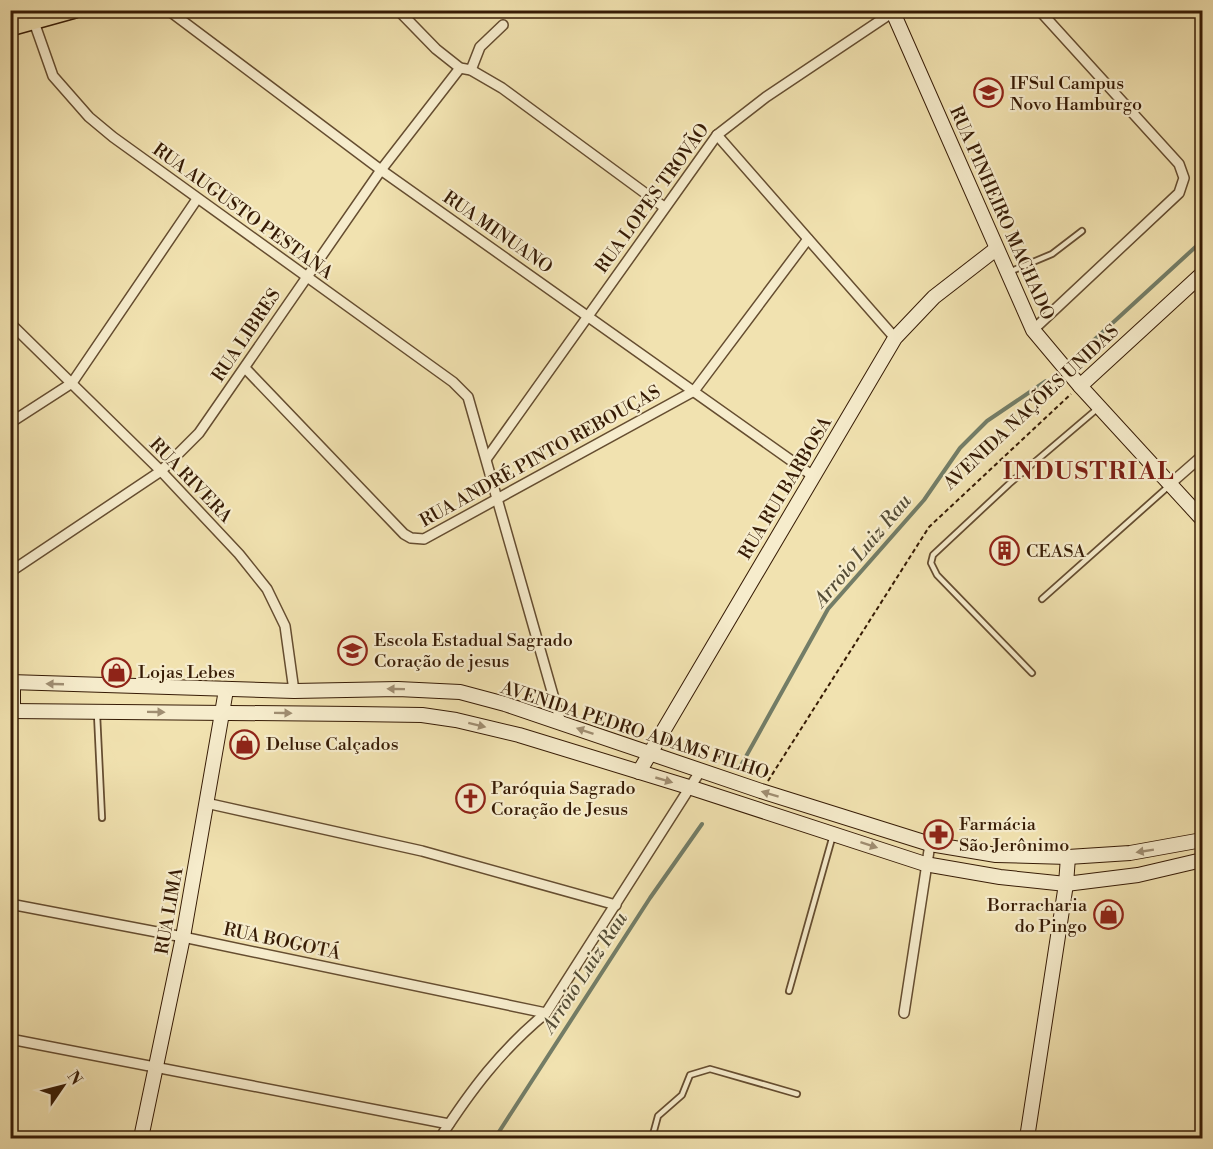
<svg xmlns="http://www.w3.org/2000/svg" width="1213" height="1149" viewBox="0 0 1213 1149" font-family="'Libre Bodoni',serif">
<rect width="100%" height="100%" fill="#f1e2b0"/>
<filter id="stains"><feTurbulence type="fractalNoise" baseFrequency=".00333" numOctaves="4"/><feColorMatrix values="0 0 0 0 .2 0 0 0 0 .09 0 0 0 0 .02 0 0 0 .5 -.17"/></filter>
<radialGradient id="worn" r=".72"><stop offset=".6" stop-color="#630" stop-opacity="0"/><stop offset="1" stop-color="#630" stop-opacity=".3"/></radialGradient>
<g fill="none" stroke-linecap="round" stroke-linejoin="round">
<!-- stream -->
<g stroke="#737d67" stroke-width="4">
<path d="M1070 362 1202 241"/>
<path d="M739 769 828 609 924 500 960 448 987 421 1046 381"/>
<path d="M495 1138 650 898 702 824"/>
</g>
<defs>
<g id="lane">
<path d="M1009 272 1052 254 1082 231"/>
<path d="M1042 599 1170 485"/>
<path d="M1032 673 937 575 931 563 933 555 1009 484 1097 409"/>
<path d="M97 714 102 818"/>
<path d="M789 991 833 835"/>
<path d="M652 1138 658 1116 682 1095 690 1075 710 1069 797 1094"/>
</g>
<g id="street">
<path d="M168 10 381 170 813 476"/>
<path d="M398 10 436 49 460 68 471 70 502 88 664 207"/>
<path d="M34 22 53 76 89 117 113 137 453 382 468 397 561 723"/>
<path d="M471 70 480 47 503 25"/>
<path d="M717 135 895 338"/>
<path d="M10 323 161 471 239 554 267 589 285 626 294 691"/>
<path d="M1033 330 1179 193 1184 178 1179 164 1039 10"/>
<path d="M245 368 404 534 411 538 424 539 694 391 808 239"/>
<path d="M10 423 72 383 197 199"/>
<path d="M487 458 717 135 766 97 896 10"/>
<path d="M1170 484 1202 456"/>
<path d="M10 572 161 471 199 433 381 170 460 68"/>
<path d="M206 803 422 851 616 905"/>
<path d="M10 904 183 937 546 1013"/>
<path d="M904 1013 930 844"/>
<path d="M10 1039 449 1124"/>
<path d="M440 1138C471 1090 501 1050 546 1013L701 770"/>
</g>
<g id="secondary">
<path d="M892 10 1033 330 1080 386 1202 519"/>
<path d="M1080 386 1202 274"/>
<path d="M10 682 294 691 398 689 460 692 505 704 761 791 930 844 996 855 1068 857 1130 853 1202 840"/>
<path d="M10 711 355 714 422 715 456 720 519 735 692 788 925 864 1000 877 1066 884 1138 875 1202 860"/>
<path d="M13 711V682"/>
<path d="M639 772 895 338 934 297 996 249"/>
<path d="M141 1138 183 937 226 690"/>
<path d="M1027 1138 1066 884 1068 857"/>
</g>
<path id="primary" d="M10 28 75 10"/>
</defs>
<!-- lane casing -->
<use href="#lane" stroke="#654d30" stroke-width="8"/>
<!-- street casing -->
<use href="#street" stroke="#654d30" stroke-width="12"/>
<!-- secondary casing -->
<use href="#secondary" stroke="#361b05" stroke-width="16"/>
<!-- primary casing -->
<use href="#primary" stroke="#361b05" stroke-width="18"/>
<!-- path -->
<path stroke="#361b05" stroke-width="2" stroke-dasharray="4.5 3" stroke-linecap="butt" d="M768 781 929 527 1071 394"/>
<!-- lane -->
<use href="#lane" stroke="#f6eccc" stroke-width="4.5"/>
<!-- street -->
<use href="#street" stroke="#f6eccc" stroke-width="9"/>
<!-- secondary -->
<use href="#secondary" stroke="#f6eccc" stroke-width="14"/>
<!-- primary -->
<use href="#primary" stroke="#f1e2b0" stroke-width="15"/>
<!-- rail -->
<path stroke="#361b05" stroke-width="4" stroke-dasharray="10 10" stroke-linecap="butt" d="M10 16 30 10"/>
</g>
<!-- one-way arrows -->
<defs><path id="oneway-solid" d="M-6-.8H1V-3.2L6.5 0L1 3.2V.8H-6Z" transform="scale(1.5)"/></defs>
<g fill="#a08e72">
<use href="#oneway-solid" transform="translate(55 684) rotate(-178)"/>
<use href="#oneway-solid" transform="translate(396 689) rotate(-179)"/>
<use href="#oneway-solid" transform="translate(156 712) rotate(1)"/>
<use href="#oneway-solid" transform="translate(283 713) rotate(1)"/>
<use href="#oneway-solid" transform="translate(477 725) rotate(14)"/>
<use href="#oneway-solid" transform="translate(585 731) rotate(-161)"/>
<use href="#oneway-solid" transform="translate(664 780) rotate(16)"/>
<use href="#oneway-solid" transform="translate(770 794) rotate(-163)"/>
<use href="#oneway-solid" transform="translate(869 845) rotate(18)"/>
<use href="#oneway-solid" transform="translate(1145 851) rotate(171)"/>
</g>
<!-- icons -->
<defs>
<symbol id="university-ring" viewBox="-11 -11 22 22"><circle r="9.5" fill="#f6eccc" stroke="#8f2418" stroke-width="1.5"/><path d="M0-5L7-2L0 1L-7-2ZM-4 1L0 2.5L4 1V4Q0 6-4 4Z" fill="#8f2418"/></symbol>
<symbol id="building-ring" viewBox="-11 -11 22 22"><circle r="9.5" fill="#f6eccc" stroke="#8f2418" stroke-width="1.5"/><path d="M-4-6H4V6H1V3H-1V6H-4ZM-2.5-4.3h1.7v1.8h-1.7ZM.8-4.3h1.7v1.8H.8ZM-2.5-1h1.7V.8h-1.7ZM.8-1h1.7V.8H.8Z" fill="#8f2418"/></symbol>
<symbol id="school-ring" viewBox="-11 -11 22 22"><circle r="9.5" fill="#f6eccc" stroke="#8f2418" stroke-width="1.5"/><path d="M0-5L7-2L0 1L-7-2ZM-4 1L0 2.5L4 1V4Q0 6-4 4Z" fill="#8f2418"/></symbol>
<symbol id="shop-ring" viewBox="-11 -11 22 22"><circle r="9.5" fill="#f6eccc" stroke="#8f2418" stroke-width="1.5"/><path d="M-5-2.5h2.3a2.7 3.5 0 0 1 5.4 0H5L5.5 6h-11ZM-1.5-2.5h3a1.5 2.3 0 0 0-3 0Z" fill="#8f2418"/></symbol>
<symbol id="church-ring" viewBox="-11 -11 22 22"><circle r="9.5" fill="#f6eccc" stroke="#8f2418" stroke-width="1.5"/><path d="M-1.2-6h2.4v3.5h3.3v2.4h-3.3V6h-2.4V-.1h-3.3v-2.4h3.3Z" fill="#8f2418"/></symbol>
<symbol id="pharmacy-ring" viewBox="-11 -11 22 22"><circle r="9.5" fill="#f6eccc" stroke="#8f2418" stroke-width="1.5"/><path d="M-2-6h4v4h4v4h-4v4h-4v-4h-4v-4h4Z" fill="#8f2418"/></symbol>
</defs>
<g fill-rule="evenodd">
<use href="#university-ring" x="972" y="76" width="33" height="33"/>
<use href="#building-ring" x="988" y="534" width="33" height="33"/>
<use href="#school-ring" x="336" y="634" width="33" height="33"/>
<use href="#shop-ring" x="100" y="656" width="33" height="33"/>
<use href="#shop-ring" x="228" y="728" width="33" height="33"/>
<use href="#church-ring" x="454" y="782" width="33" height="33"/>
<use href="#pharmacy-ring" x="922" y="818" width="33" height="33"/>
<use href="#shop-ring" x="1092" y="898" width="33" height="33"/>
</g>
<g text-anchor="middle" stroke-width="4.5" stroke-linejoin="round" paint-order="stroke">
<!-- poi labels -->
<g font-size="18" fill="#361b05" stroke="#f6eccc" text-anchor="start">
<text x="1010" y="89">IFSul Campus<tspan x="1010" dy="21">Novo Hamburgo</tspan></text>
<text x="1026" y="557">CEASA</text>
<text x="374" y="646">Escola Estadual Sagrado<tspan x="374" dy="21">Coração de jesus</tspan></text>
<text x="138" y="678">Lojas Lebes</text>
<text x="266" y="750">Deluse Calçados</text>
<text x="491" y="794">Paróquia Sagrado<tspan x="491" dy="21">Coração de Jesus</tspan></text>
<text x="959" y="830">Farmácia<tspan x="959" dy="21">São Jerônimo</tspan></text>
<text x="1087" y="911" text-anchor="end">Borracharia<tspan x="1087" dy="21">do Pingo</tspan></text>
</g>
<!-- street labels -->
<g font-size="18" fill="#361b05" stroke="#f6eccc">
<text transform="translate(652 198) rotate(-54)" y="6">RUA LOPES TROVÃO</text>
<text transform="translate(243 211) rotate(36)" y="6">RUA AUGUSTO PESTANA</text>
<text transform="translate(1002 213) rotate(66)" y="6">RUA PINHEIRO MACHADO</text>
<text transform="translate(498 232) rotate(35)" y="6">RUA MINUANO</text>
<text transform="translate(246 335) rotate(-56)" y="6">RUA LIBRES</text>
<text transform="translate(1031 407) rotate(-43)" y="6">AVENIDA NAÇÕES UNIDAS</text>
<text transform="translate(540 456) rotate(-29)" y="6">RUA ANDRÉ PINTO REBOUÇAS</text>
<text transform="translate(191 480) rotate(46)" y="6">RUA RIVERA</text>
<text transform="translate(785 488) rotate(-59)" y="6">RUA RUI BARBOSA</text>
<text transform="translate(635 730) rotate(18)" y="6">AVENIDA PEDRO ADAMS FILHO</text>
<text transform="translate(169 911) rotate(-80)" y="6">RUA LIMA</text>
<text transform="translate(282 941) rotate(12)" y="6">RUA BOGOTÁ</text>
</g>
<!-- water labels -->
<g font-size="20" font-style="italic" fill="#544c36" stroke="#f6eccc">
<text transform="translate(862 550) rotate(-50)" y="7">Arroio Luiz Rau</text>
<text transform="translate(584 972) rotate(-57)" y="7">Arroio Luiz Rau</text>
</g>
<!-- district labels -->
<g font-size="24" font-weight="bold" letter-spacing="1.5" fill="#7a1f14" stroke="#f6eccc">
<text x="1089" y="479">INDUSTRIAL</text>
</g>
</g>
<!-- margin -->
<rect width="1213" height="1149" fill="none" stroke="#f1e2b0" stroke-width="36"/>
<rect x="12" y="12" width="1189" height="1125" fill="none" stroke="#361b05" stroke-width="3"/>
<rect x="18" y="18" width="1177" height="1113" fill="none" stroke="#361b05" stroke-width="1.5"/>
<!-- north arrow -->
<g transform="translate(63 1086) rotate(55)" stroke="#f6eccc" stroke-width="4.5" paint-order="stroke">
<path d="M0-4.5L10 22L0 15L-10 22Z" fill="#361b05"/>
<text y="-9" font-size="16" font-weight="bold" text-anchor="middle" fill="#361b05">N</text>
</g>
<rect width="100%" height="100%" filter="url(#stains)"/>
<rect width="100%" height="100%" fill="url(#worn)"/>
</svg>
